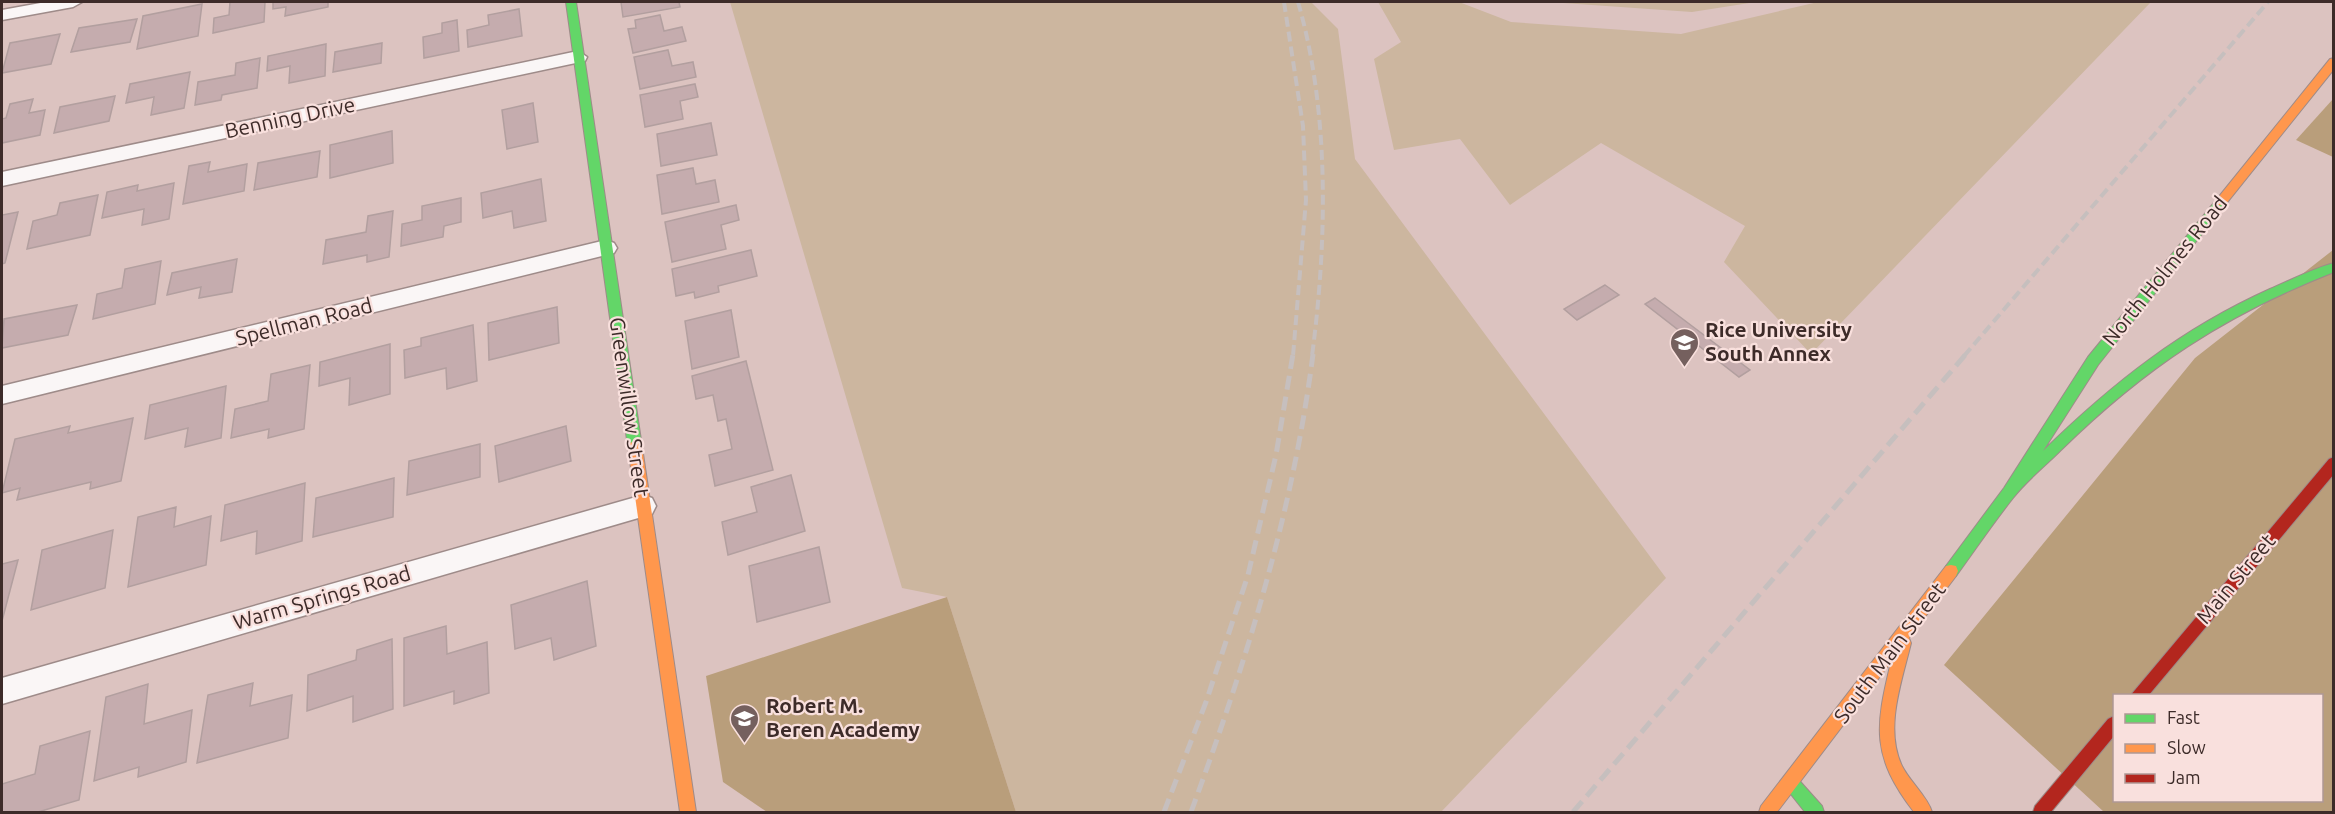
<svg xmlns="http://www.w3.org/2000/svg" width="2335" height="814" viewBox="0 0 2335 814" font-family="Ubuntu,sans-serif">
<rect width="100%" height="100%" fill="#dcc3c0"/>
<!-- green -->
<g fill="#ccb69f">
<path d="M730 2H1311L1338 29 1355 159 1666 578 1441 812H1016L947 597 902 588Z"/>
<path d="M1378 2H1459L1511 22 1681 34 1818 2H2151L1811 354 1724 262 1745 226 1601 143 1510 205 1460 139 1394 150 1374 59 1401 42Z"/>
<path d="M1549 2H1756L1692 12Z"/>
</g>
<!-- forest -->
<g fill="#b99e7b" fill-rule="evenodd">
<path d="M2333 99V157L2296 140Z"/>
<path d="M2333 250V812H2104L1944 665 2195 358ZM2114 696H2322V800H2114Z"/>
<path d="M947 597 1016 812H767L723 782 706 676Z"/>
</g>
<!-- building -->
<g fill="#c5acae" stroke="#b29f9f" stroke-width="1.5">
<path d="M230 2H265L264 22 213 33 214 18 229 15Z"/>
<path d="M273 2H328V7L285 16 286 7 273 9Z"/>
<path d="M621 2H679L680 7 623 17Z"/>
<path d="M202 4 198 36 137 49 143 16Z"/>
<path d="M519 9 522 36 468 47 467 30 489 25 488 15Z"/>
<path d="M660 15 664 31 682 27 686 41 633 53 628 29 636 28 635 20Z"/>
<path d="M137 19 130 42 71 52 79 28Z"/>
<path d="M457 20 459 51 424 58 423 37 442 33V23Z"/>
<path d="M60 34 51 64 2 73 10 43Z"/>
<path d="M382 43 381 63 333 72 335 52Z"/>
<path d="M326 44 325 76 289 83 290 66 267 71 268 56Z"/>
<path d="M668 50 672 66 693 62 696 77 640 89 634 57Z"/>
<path d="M260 58 257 88 222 95 221 100 195 105 198 82 235 75 236 63Z"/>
<path d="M190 72 184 108 151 115 154 97 126 103 130 84Z"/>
<path d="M695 84 698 97 680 101 683 119 645 127 640 95Z"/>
<path d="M115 96 109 121 54 133 60 107Z"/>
<path d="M33 99 29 113 45 110 40 135 2 143V119L6 118 10 104Z"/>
<path d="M533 103 538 142 507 149 502 110Z"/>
<path d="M711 123 717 155 661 166 657 134Z"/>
<path d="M392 131 393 163 330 178V145Z"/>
<path d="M320 151 317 177 254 190 258 163Z"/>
<path d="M210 162 208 172 247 164 244 191 183 204 189 166Z"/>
<path d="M693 168 696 184 715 180 719 202 662 214 657 175Z"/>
<path d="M541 179 546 221 514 228 512 211 483 218 481 193Z"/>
<path d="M174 183 169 219 142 225 144 209 102 218 107 192 138 185 137 191Z"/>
<path d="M98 195 90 235 27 249 33 221 57 215 60 203Z"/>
<path d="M461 198V222L444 226 443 237 401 246 402 224 422 220V206Z"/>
<path d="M736 205 739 220 721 225 726 249 672 262 665 222Z"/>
<path d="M393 211 389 257 367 262V255L323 264 326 240 366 232 368 216Z"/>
<path d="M18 212 5 263 2 264V215Z"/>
<path d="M751 250 757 276 718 286 719 292 695 298 694 292 676 296 672 269Z"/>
<path d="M237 259 232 292 199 298 201 287 167 295 172 273Z"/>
<path d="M161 261 155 304 93 319 97 294 122 288 125 269Z"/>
<path d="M1605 285 1619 295 1577 320 1564 309Z"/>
<path d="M1655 298 1750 370 1739 377 1645 304Z"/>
<path d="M77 305 68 335 2 348 4 319Z"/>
<path d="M557 307 559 343 489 360 488 323Z"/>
<path d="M731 310 739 357 692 369 685 321Z"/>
<path d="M473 325 477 381 447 389 446 368 405 378 404 350 421 346V338Z"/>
<path d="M390 344V394L349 405 350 378 319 386 320 362Z"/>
<path d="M746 361 773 470 715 486 709 455 732 449 726 419 718 421 713 395 696 399 692 376Z"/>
<path d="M310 365 304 429 268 438 269 429 231 438 235 409 268 401 271 374Z"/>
<path d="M226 386 221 438 185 447 188 428 145 439 150 405Z"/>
<path d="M133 418 121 481 90 489 91 482 17 500 20 488 2 493 15 439 70 426 68 433Z"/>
<path d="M566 426 571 461 499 482 495 446Z"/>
<path d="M480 444V477L407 495 409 461Z"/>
<path d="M791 475 805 531 728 555 722 522 757 512 751 487Z"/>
<path d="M394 478 393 517 313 537 316 498Z"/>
<path d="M305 483 302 541 256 554 257 531 221 541 225 505Z"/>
<path d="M176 507 174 527 211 516 206 565 128 587 138 517Z"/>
<path d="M113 530 105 588 31 610 42 550Z"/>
<path d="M819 547 830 602 757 622 749 566Z"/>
<path d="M18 560 2 621V564Z"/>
<path d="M587 581 596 646 554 660 551 638 515 649 511 605Z"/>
<path d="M446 626 447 654 487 642 489 693 454 704V691L404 706V638Z"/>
<path d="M392 639 393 709 353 722V696L307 711 308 675 356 660 357 650Z"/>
<path d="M253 683 250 706 292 695 288 738 197 763 208 695Z"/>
<path d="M148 684 144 724 192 710 186 762 138 777 139 767 94 781 106 697Z"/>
<path d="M90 731 79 800 38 812H2V784L35 774 40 746Z"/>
</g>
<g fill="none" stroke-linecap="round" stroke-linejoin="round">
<defs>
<g id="street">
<path d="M46 2H82L73 7 2 20V10Z"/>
<path d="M578 51 587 57 585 61 2 186V172Z"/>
<path d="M606 240 614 243 617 248 614 253 2 404V386Z"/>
<path d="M643 495 652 498 656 506 652 514 2 704V678Z"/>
</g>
<g id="fast">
<path d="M566 2H576L642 447 640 451H630L628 447Z"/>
<path d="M2221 198 2227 202 2225 205 2098 365 2043 451C2113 383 2181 329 2270 289 2291 280 2312 269 2334 263V272C2223 316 2146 367 2061 450 2045 466 2026 481 2013 498 1993 523 1975 550 1956 576L1951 577 1946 576 1944 571 1946 566 2004 488 2088 357 2217 199Z"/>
<path d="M1790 775 1796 777 1822 806 1824 812H1805L1782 783 1784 777Z"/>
</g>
<g id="slow">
<path d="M2334 58V69L2225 205H2217L2215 202 2217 199 2330 59Z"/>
<path d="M635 441 640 443 642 447 696 812H680L628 447 630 443Z"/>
<path d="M1951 565 1956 566 1958 571 1956 576 1909 638 1911 643C1902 681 1884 728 1902 766 1910 782 1927 796 1932 812H1914C1871 756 1875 728 1891 662L1777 812H1759L1761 806 1946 566Z"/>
</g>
<g id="jam">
<path d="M2334 457V474L2148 696H2130L2329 459Z"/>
<path d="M2114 716V736L2051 812H2033L2035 806 2108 719Z"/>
</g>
</defs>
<!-- street casing -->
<use href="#street" stroke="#9e8b89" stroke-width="3"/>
<!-- fast casing -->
<use href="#fast" stroke="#9e8b89" stroke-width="2"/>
<!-- slow casing -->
<use href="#slow" stroke="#9e8b89" stroke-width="2"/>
<!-- jam casing -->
<use href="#jam" stroke="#9e8b89" stroke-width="2"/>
<!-- street -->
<use href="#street" fill="#faf6f6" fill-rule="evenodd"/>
<!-- fast -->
<use href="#fast" fill="#63d668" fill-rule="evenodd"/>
<!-- slow -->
<use href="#slow" fill="#ff974d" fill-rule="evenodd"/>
<!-- jam -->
<use href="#jam" fill="#b3261e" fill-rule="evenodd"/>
<!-- rail-far1 -->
<g stroke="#c6bfbe" stroke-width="4" stroke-dasharray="10 5" stroke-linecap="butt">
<path d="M1284 2 1303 126 1306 200 1293 356"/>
<path d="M1298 2C1330 112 1327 243 1312 356"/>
<path d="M1964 356 2268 2"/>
</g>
<!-- rail -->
<g stroke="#c6bfbe" stroke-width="5" stroke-dasharray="14 7" stroke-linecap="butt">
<path d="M1164 812 1206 702 1248 575 1276 455 1293 354"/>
<path d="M1191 812C1246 663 1293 512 1313 354"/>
<path d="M1573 812 1966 354"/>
</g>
</g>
<!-- icons -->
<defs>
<symbol id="university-pin" viewBox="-11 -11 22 30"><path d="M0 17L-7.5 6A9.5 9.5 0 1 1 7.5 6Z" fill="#75605e" stroke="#f9e0dd"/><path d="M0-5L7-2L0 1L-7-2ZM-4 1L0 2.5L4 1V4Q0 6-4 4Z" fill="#fff"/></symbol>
<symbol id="school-pin" viewBox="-11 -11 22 30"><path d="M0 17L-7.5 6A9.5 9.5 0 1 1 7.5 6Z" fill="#75605e" stroke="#f9e0dd"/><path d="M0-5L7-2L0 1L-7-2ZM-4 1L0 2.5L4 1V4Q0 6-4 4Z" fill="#fff"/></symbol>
</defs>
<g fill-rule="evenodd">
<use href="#university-pin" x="1668" y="326" width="33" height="45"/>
<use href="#school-pin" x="728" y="702" width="33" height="45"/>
</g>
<g text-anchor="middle" stroke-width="4.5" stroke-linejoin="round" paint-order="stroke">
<!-- street labels -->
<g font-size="21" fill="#3d2b29" stroke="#f9e0dd">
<text transform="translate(290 118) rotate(-12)" y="7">Benning Drive</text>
<text transform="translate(2165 271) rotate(-51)" y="7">North Holmes Road</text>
<text transform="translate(304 322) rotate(-14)" y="7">Spellman Road</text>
<text transform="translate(629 407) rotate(82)" y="7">Greenwillow Street</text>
<text transform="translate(2236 579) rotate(-50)" y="7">Main Street</text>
<text transform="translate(322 598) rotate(-16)" y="7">Warm Springs Road</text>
<text transform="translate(1890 653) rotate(-53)" y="7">South Main Street</text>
</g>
<!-- poi labels -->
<g font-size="21" font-weight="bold" fill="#3d2b29" stroke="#f9e0dd" text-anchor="start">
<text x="1705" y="337">Rice University<tspan x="1705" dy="24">South Annex</tspan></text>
<text x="766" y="713">Robert M.<tspan x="766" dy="24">Beren Academy</tspan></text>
</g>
</g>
<!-- border -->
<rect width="2335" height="814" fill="none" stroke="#3d2b29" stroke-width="6"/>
<!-- legend -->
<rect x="2113" y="694" width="210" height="108" fill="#f9e0dd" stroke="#ae9895" stroke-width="1.5"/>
<rect x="2125" y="714" width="30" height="9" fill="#63d668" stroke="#ae9895" stroke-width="1.5"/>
<text x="2167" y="724" font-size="18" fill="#3d2b29">Fast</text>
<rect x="2125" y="744" width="30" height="9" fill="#ff974d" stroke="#ae9895" stroke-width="1.5"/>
<text x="2167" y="754" font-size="18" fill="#3d2b29">Slow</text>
<rect x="2125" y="774" width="30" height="9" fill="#b3261e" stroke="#ae9895" stroke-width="1.5"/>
<text x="2167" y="784" font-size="18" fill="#3d2b29">Jam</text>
</svg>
